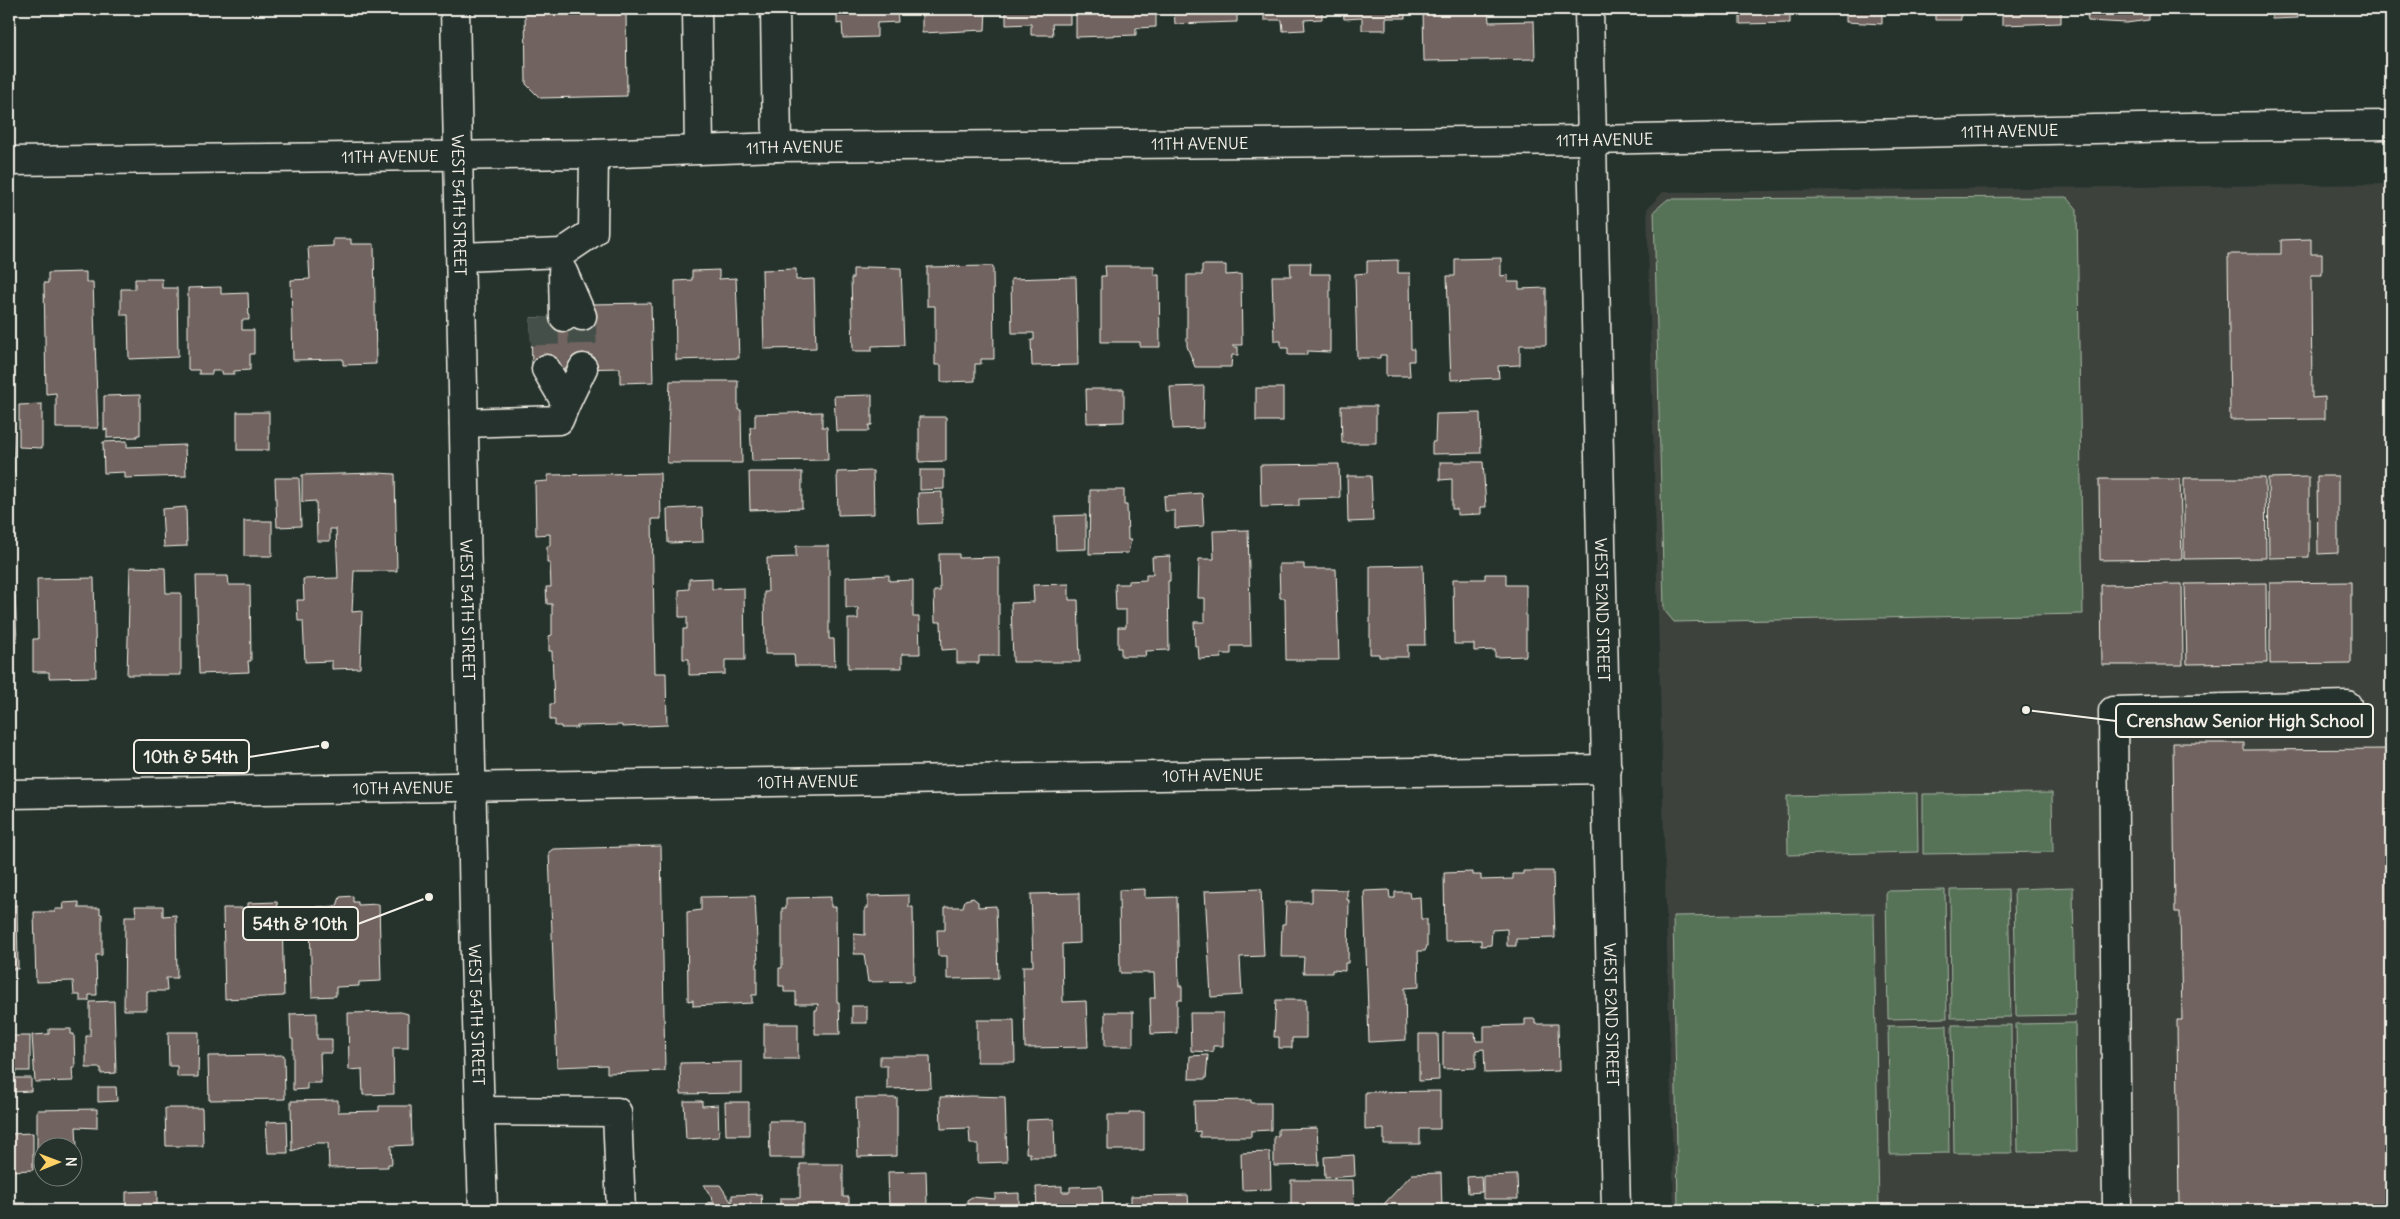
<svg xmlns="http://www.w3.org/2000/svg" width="2400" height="1219" viewBox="0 0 2400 1219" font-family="Delius,sans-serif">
<rect width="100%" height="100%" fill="#26332d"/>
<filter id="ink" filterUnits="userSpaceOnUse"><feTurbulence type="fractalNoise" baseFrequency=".02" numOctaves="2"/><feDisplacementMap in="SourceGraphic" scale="10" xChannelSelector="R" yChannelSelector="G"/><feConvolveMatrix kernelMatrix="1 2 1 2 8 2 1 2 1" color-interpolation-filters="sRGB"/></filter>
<g filter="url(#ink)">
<!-- built -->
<path fill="#3c423c" d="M2391 184V1210H1674L1647 209 1663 192Z"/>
<!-- green -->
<g fill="#577359" stroke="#a6b2a0">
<path d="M2067 197 2077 209 2083 614 1674 622 1664 610 1654 211 1668 199Z"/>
<path d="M1917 793 1918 852 1788 855 1787 796Z"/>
<path d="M2052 793 2053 852 1923 854V794Z"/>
<path d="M2073 887 2075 1015 2016 1016 2014 889Z"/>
<path d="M2008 889 2011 1017 1951 1018 1950 890Z"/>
<path d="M1945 890 1947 1018 1888 1019 1886 891Z"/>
<path d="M1874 913 1879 1210H1678L1673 916Z"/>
<path d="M2075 1023 2077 1151 2018 1152 2016 1024Z"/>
<path d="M1947 1025 1949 1153 1890 1154 1888 1026Z"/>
<path d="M1952 1025H2011L2012 1153H1954Z"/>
</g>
<!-- building -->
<g fill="#71645f" stroke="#f4f1e8">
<path d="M525 9H626L627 96 540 98 526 84Z"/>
<path d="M837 9H897L898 22 877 23V37L843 38 842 23 837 24Z"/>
<path d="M922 9H986L985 30 922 33Z"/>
<path d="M1006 9H1070V24H1052L1053 35H1031V24L1006 25Z"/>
<path d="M1076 9H1156V27L1136 28V35L1076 37Z"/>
<path d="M1174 9H1237V22L1175 24Z"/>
<path d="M1264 9H1322V19L1304 20 1305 30 1283 31 1282 20H1264Z"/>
<path d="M1343 9H1405V18H1386V30H1362V18L1344 19Z"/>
<path d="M1423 9H1488L1489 22 1534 21 1535 59 1424 61Z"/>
<path d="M1670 9H1711V12L1699 13V16H1682V12L1670 13Z"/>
<path d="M1740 9H1794V13H1790V23L1740 24Z"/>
<path d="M1827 9H1887H1882V24L1846 22V11H1827Z"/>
<path d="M1919 9H1975H1960L1961 20H1935V10Z"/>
<path d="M2002 9H2061V23L2002 25Z"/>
<path d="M2086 9H2149V20L2126 23 2088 21Z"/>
<path d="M2271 9H2298V18L2272 19Z"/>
<rect x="2374" y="9" width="17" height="5"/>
<path d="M333 239H351V244H374L376 364 343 365V359L293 360 291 280 310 279 308 247 333 246Z"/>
<path d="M2311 239V254H2322V275H2311L2312 398 2325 397V419L2230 420 2228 254H2281V240Z"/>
<path d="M1501 258V276L1508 275V282H1519V289L1546 288V345H1520V365L1498 366 1499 378 1451 380 1447 276H1455V259Z"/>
<path d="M1398 260V273H1410L1411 349H1414V361H1409L1410 376H1386V355H1380V358H1357L1355 274 1367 273V261Z"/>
<path d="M1290 263H1311L1310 274H1330V352L1307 351V355H1288V348H1281V341H1274L1272 276H1291Z"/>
<path d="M1202 265H1226V275L1241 274 1242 345H1233V347H1238V355H1232L1231 367H1195L1187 346V275H1202Z"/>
<path d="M993 266 994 359H981V364H975V381L941 382V365H935V306H927V267Z"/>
<path d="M1105 266H1154V275H1159L1160 347H1140V342H1101V276H1106Z"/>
<path d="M865 267 901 268 904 345 872 346V351H853L851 278H853V269H865Z"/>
<path d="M796 269V280L814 279 816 348 764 349 762 270Z"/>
<path d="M719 270V279L736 278 739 358 676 360 675 281 692 280V271Z"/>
<path d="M86 272V282H93L98 428H56V393L46 394 44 283H48V273Z"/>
<path d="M1076 277 1078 365 1032 366 1031 340H1034V333H1012L1011 279Z"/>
<path d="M135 279H162V288H177L178 357 129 359 128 315H121V289H135Z"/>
<path d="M221 287V294L248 293 249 320H242V330H254V354H250V370L234 371V374H222V371H212V374H199V370H188V288Z"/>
<path d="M651 303 653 382 620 383V368L532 370 531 318 564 317 590 304Z"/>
<path d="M670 381H738V410H741L742 463H667Z"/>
<path d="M1204 386 1203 428 1173 429 1170 387Z"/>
<rect x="1256" y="388" width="27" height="33"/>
<path d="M1086 389H1124V422L1087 423Z"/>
<path d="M140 395V435H137V437L107 438V429L104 430V396Z"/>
<path d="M872 395V425H869V431H836L834 396Z"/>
<path d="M42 404V448L19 447V405Z"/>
<path d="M1341 406H1376V443H1342Z"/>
<rect x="237" y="412" width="32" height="38"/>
<path d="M822 412V427H827L828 460 752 461 750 427H755V414Z"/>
<path d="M1480 413 1481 453 1432 454V442H1435L1436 414Z"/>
<path d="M919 417H946V461L919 462Z"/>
<path d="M12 426 14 473H9V427Z"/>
<path d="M127 441V447L185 445 186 476 125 478V472L104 473 103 442Z"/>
<path d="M1440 462H1483L1486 507H1481V514L1457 515V509H1452V479L1440 480Z"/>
<path d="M1339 464 1340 498 1299 499V506L1261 507 1260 465Z"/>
<path d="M920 470H944V489L920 490Z"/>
<path d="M873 471 874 514 838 515 837 472Z"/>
<path d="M749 472H802V508L750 510Z"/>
<path d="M377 473 395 474 397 571H354L352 612 362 611 360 668 332 669V661L305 662 303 621H298L297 600H304L303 579 338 578 336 529H330V541H317L316 501 302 502V475Z"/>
<path d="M660 473 661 519H652L655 673H666L667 725 622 727V725L577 726V728H561V726H555V720H550V704H554L552 651H549V636L552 635V604H547L546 587H551L550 563H547V546H550V534L536 535 535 482 548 481V475Z"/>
<path d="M1347 476H1371L1373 521 1348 522Z"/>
<path d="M2317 476H2338V553L2318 554Z"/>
<path d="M2309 477V557L2269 558 2268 478Z"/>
<path d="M275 478H299L301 526 277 527Z"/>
<path d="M2184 478H2265L2266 558 2184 559Z"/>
<path d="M2099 479H2180L2182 559 2100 560Z"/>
<path d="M1090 490H1124V505H1127L1128 540H1131L1128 553 1089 554Z"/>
<path d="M942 492V523L919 524 918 493Z"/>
<path d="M1202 493 1204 526 1175 528V511H1165L1164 496Z"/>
<path d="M186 507 187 546 164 547 162 509Z"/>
<path d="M702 507 703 542 668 543 667 509Z"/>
<path d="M1086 515V549L1056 550 1055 516Z"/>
<rect x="244" y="521" width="28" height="35"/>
<path d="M1248 530 1251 646H1231V654H1221V658L1199 659 1198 646H1195L1194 622H1205V598H1198L1199 559H1214L1213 531Z"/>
<path d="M796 546H829V639H834L835 666H795L794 654H765L764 592H768L767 558 796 557Z"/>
<path d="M939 554H959V558L999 557V656H979V663H957V649L942 650 941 622H935L934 591H940Z"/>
<path d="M1170 556V581H1168L1169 650 1145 651 1146 656H1121V648H1118V627H1126V610H1116L1115 584H1128V581L1146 580V574H1153L1152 557Z"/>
<path d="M1279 564H1304V569H1336L1339 660H1286L1285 598H1280Z"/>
<path d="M1423 565 1425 645H1408V657H1379V654H1370V566Z"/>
<path d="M130 567 165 568 166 593H181V675H127Z"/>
<path d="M1485 574H1506V585H1526V656L1495 657V650L1474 651V644H1454L1453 579H1485Z"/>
<path d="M889 575V581L913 580V617H919L920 654H902V668H848V619H858V608H846V577Z"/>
<path d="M196 576H228L229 585H250L251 661H248L249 672 199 674Z"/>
<path d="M94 578 96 677 49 678V672H33V639H38L37 579Z"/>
<path d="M712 578V589L744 588 745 660H725V674L689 675V659H683V629H687V617H679V590L689 589V579Z"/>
<path d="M2351 582V663L2270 664V583Z"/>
<path d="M2266 583 2267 663 2187 664 2185 584Z"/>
<path d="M1069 584V600H1078L1080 662H1013L1011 603 1034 602 1033 585Z"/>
<path d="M2182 584 2183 665H2102L2101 585Z"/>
<path d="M15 594 17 642H11V677H9V595Z"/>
<path d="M2173 743H2244V750L2391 749V1210H2179L2177 1020H2182L2180 912H2175Z"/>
<path d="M661 846 665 1071 607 1073V1065L557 1067 549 852 553 849Z"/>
<path d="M1523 871H1553L1555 938 1516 939V946H1507V929L1492 930 1491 945 1481 946V940L1445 941 1444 873 1473 872V875H1481V880L1513 879V874H1523Z"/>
<path d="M1145 889V898L1177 897 1179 986H1182V1000H1177V1033L1151 1034 1150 998H1155L1154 973H1120L1119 890Z"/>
<path d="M1261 889 1264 956 1240 957 1242 995 1211 997 1205 891Z"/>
<path d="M1312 889 1347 890V900H1349L1348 963H1345V971L1332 970V973H1303L1304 957H1281L1282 924H1285L1286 902H1312Z"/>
<path d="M1389 890 1390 898H1395V892H1409L1410 898 1420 897 1421 919H1427V946L1425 951H1418L1419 987 1405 988 1406 1040 1369 1042 1364 891Z"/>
<path d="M1079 893 1080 943 1062 944 1063 1002 1086 1001 1088 1047 1025 1048 1023 966H1033L1031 894Z"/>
<path d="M909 895V907H913L914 981 868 982 864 954H854V934L865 935V908H868V896Z"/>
<path d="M353 896V902H358V905L379 904 381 981 359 982V986L336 987V996L312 997 310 924H316V907L337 906 340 897Z"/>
<path d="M755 896 758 963H757V995H752V1003L693 1006V1000L688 1001 687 912 701 910V897Z"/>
<path d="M831 897V907H836L837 1002H839L840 1034H815V1010H817L818 1004H796V992H784V986H779V968H782V908H786V898Z"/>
<path d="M973 898 978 902V907L996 906 998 978 947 979V956H938L937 930H945V907H963L965 900Z"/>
<path d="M79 902V908H100V914H102V955H96L97 995H89V1001H80V995H74L73 981 36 982 34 912H55V909H64L63 903Z"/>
<path d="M277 902 278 911 275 912V918L282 917 284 996 225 999 223 908H248V903Z"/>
<path d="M17 905 18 969H10L9 987V906Z"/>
<path d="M135 906H163V916L176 915 177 978H166L167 991H147V1010H124L125 916H136Z"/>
<path d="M1276 1000H1306V1038H1292V1048H1279V1037H1274Z"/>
<path d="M114 1001 116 1073 101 1074V1068H86V1036H90V1002Z"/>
<rect x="852" y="1006" width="15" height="17"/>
<path d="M401 1012 408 1014V1048H393L394 1094 363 1095 362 1069 349 1070 348 1013Z"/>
<rect x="1105" y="1012" width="28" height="34"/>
<path d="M317 1013V1039H332V1053H320L321 1083H307V1089L293 1090V1039H291L290 1014Z"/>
<path d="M1190 1013H1223V1046H1213V1052L1191 1051Z"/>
<path d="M1525 1019H1535V1024H1558L1559 1071 1485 1073 1484 1049 1476 1050V1068L1443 1069V1033H1475L1476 1041H1484V1026L1525 1025Z"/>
<path d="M977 1020H1014L1015 1062H977Z"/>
<rect x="764" y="1024" width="34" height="35"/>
<path d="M49 1029H71V1034H74L75 1068H72L73 1081 35 1082 32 1035 49 1034Z"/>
<path d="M168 1032H199L198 1077H177V1066H169Z"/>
<path d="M1419 1034H1438L1439 1080 1419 1081Z"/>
<rect x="9" y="1036" width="21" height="35"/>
<path d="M284 1055 285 1099 209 1100 208 1056Z"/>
<path d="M1208 1055 1206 1079H1189L1190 1056Z"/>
<path d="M880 1056H930L931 1088 887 1089V1066H880Z"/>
<path d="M742 1062V1093L681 1094 680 1063Z"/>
<path d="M12 1078H31V1091L12 1092Z"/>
<path d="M98 1087H116L117 1101 98 1102Z"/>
<path d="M1440 1091V1129H1420V1144H1384V1129L1365 1130V1092Z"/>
<path d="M972 1096 1005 1097 1007 1162 978 1163V1144H970L969 1128 941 1129 940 1097Z"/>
<path d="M856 1098H897V1156L858 1157Z"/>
<path d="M338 1100V1112L379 1111V1106H411L412 1145 391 1146 392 1164H388V1167L329 1168 328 1143H315L292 1151 291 1101Z"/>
<path d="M1251 1100V1103H1271V1130L1251 1131V1137H1200V1131L1195 1132 1194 1101Z"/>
<path d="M684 1101H702V1106L718 1105 719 1137 686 1139Z"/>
<path d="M725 1102H749V1135H726Z"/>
<path d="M165 1108H202L203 1146H166Z"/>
<path d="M97 1109V1128L76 1127 77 1148 42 1146V1151H37V1110Z"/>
<path d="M1129 1112H1144V1150H1108V1115H1129Z"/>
<path d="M1054 1119 1055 1157H1030V1153H1026L1027 1120Z"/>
<path d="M287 1121 288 1153H268L266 1122Z"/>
<path d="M769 1121H803V1158H770Z"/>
<path d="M1317 1128 1319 1165 1274 1166V1136H1278V1129Z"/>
<path d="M33 1133V1170L9 1171V1134Z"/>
<path d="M1270 1152 1271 1189 1242 1190 1241 1153Z"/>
<path d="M1354 1155 1355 1176 1325 1178 1324 1157Z"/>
<path d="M800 1164H843V1197H849V1210H780V1198H800Z"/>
<path d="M926 1171 927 1205H934V1210H871V1206H889L888 1172Z"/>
<path d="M1441 1173 1442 1210H1384V1204L1412 1174Z"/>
<path d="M1517 1175 1518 1199H1483V1176Z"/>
<path d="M1481 1176 1482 1192 1468 1193 1467 1177Z"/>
<path d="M1291 1180H1353L1354 1210H1291Z"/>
<path d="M704 1185H720L732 1203V1195L761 1194 762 1210H707V1203L714 1202Z"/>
<path d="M1062 1186V1192H1070V1187L1102 1186 1103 1210H1037L1036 1187Z"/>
<path d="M157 1191V1210H126V1192Z"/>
<path d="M1019 1193V1210H947V1207H967V1200L972 1197 995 1199V1194Z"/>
<path d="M1188 1195 1189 1210H1124V1203H1131V1196Z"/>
<rect x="9" y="1203" width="16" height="7"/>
<path d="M1250 1203V1210H1271H1214V1204Z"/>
</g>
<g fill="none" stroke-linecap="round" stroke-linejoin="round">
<!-- minor-tunnel -->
<g stroke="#455049" stroke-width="28" stroke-dasharray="28 14" stroke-linecap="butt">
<path d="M582 316 583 368"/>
<path d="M544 317 546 369"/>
</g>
<defs>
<g id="minor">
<path id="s1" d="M455 9 475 957 483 1210"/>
<path d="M697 9 699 150"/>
<path d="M775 9 777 147"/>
<path id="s2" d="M1589 9 1616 1210"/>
<path id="s3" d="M9 161 594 154 777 147 1592 140 2186 127 2391 125"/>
<path d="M461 257 562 253 593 232 594 154"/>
<path d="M564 317 563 272 582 316"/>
<path d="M566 390V403L583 368"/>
<path d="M464 423 559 420 566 403 546 369"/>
<path id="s4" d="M9 794 1607 769"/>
<path d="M480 1111 617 1112 621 1210"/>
<path d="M2117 1210 2113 711 2347 705"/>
</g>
</defs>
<!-- minor casing -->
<use href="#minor" stroke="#f4f1e8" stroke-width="31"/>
<!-- minor -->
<use href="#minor" stroke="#26332d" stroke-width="28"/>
</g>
</g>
<g text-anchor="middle" stroke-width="4.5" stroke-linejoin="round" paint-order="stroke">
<!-- street labels -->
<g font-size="16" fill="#f4f1e8" stroke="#26332d">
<text dy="6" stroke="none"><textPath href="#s3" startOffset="2001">11TH AVENUE</textPath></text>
<text dy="6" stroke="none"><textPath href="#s3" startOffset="1596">11TH AVENUE</textPath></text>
<text dy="6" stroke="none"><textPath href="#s3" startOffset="1191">11TH AVENUE</textPath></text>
<text dy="6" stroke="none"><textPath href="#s3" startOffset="786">11TH AVENUE</textPath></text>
<text dy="6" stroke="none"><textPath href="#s3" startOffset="381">11TH AVENUE</textPath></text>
<text dy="6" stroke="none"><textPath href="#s1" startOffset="196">WEST 54TH STREET</textPath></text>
<text dy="6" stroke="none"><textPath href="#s2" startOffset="601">WEST 52ND STREET</textPath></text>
<text dy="6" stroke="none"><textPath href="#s1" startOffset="601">WEST 54TH STREET</textPath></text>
<text dy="6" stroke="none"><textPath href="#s4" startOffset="1204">10TH AVENUE</textPath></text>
<text dy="6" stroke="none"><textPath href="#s4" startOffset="799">10TH AVENUE</textPath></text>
<text dy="6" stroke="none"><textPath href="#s4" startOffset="394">10TH AVENUE</textPath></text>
<text dy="6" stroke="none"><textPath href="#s1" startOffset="1006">WEST 54TH STREET</textPath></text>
<text dy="6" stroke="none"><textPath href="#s2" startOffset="1006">WEST 52ND STREET</textPath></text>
</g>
</g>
<!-- callouts -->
<path fill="none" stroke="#f4f1e8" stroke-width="2" d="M2026 710L2116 721M325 745L249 757M429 897L358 924"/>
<g fill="#f4f1e8" stroke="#26332d" stroke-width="2">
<circle cx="2026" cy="710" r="5"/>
<circle cx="325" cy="745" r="5"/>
<circle cx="429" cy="897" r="5"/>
</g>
<g fill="#26332d" stroke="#f4f1e8" stroke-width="2">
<rect x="2116" y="704" width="257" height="33" rx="5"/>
<rect x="134" y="740" width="115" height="33" rx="5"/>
<rect x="243" y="907" width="115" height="33" rx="5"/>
</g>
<g font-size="18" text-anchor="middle" font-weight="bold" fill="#f4f1e8">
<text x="2245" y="727">Crenshaw Senior High School</text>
<text x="191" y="763">10th &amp; 54th</text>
<text x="300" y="930">54th &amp; 10th</text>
</g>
<!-- margin -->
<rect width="2400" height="1219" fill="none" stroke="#26332d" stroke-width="30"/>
<rect x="15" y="15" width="2370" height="1189" fill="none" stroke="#f4f1e8" stroke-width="2" filter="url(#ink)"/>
<!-- north arrow -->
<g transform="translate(58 1162) rotate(89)"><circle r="24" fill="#26332d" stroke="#787f78"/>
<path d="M0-4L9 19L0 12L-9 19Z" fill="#ffd166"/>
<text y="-8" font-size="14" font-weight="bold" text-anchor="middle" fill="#f4f1e8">N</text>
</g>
</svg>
